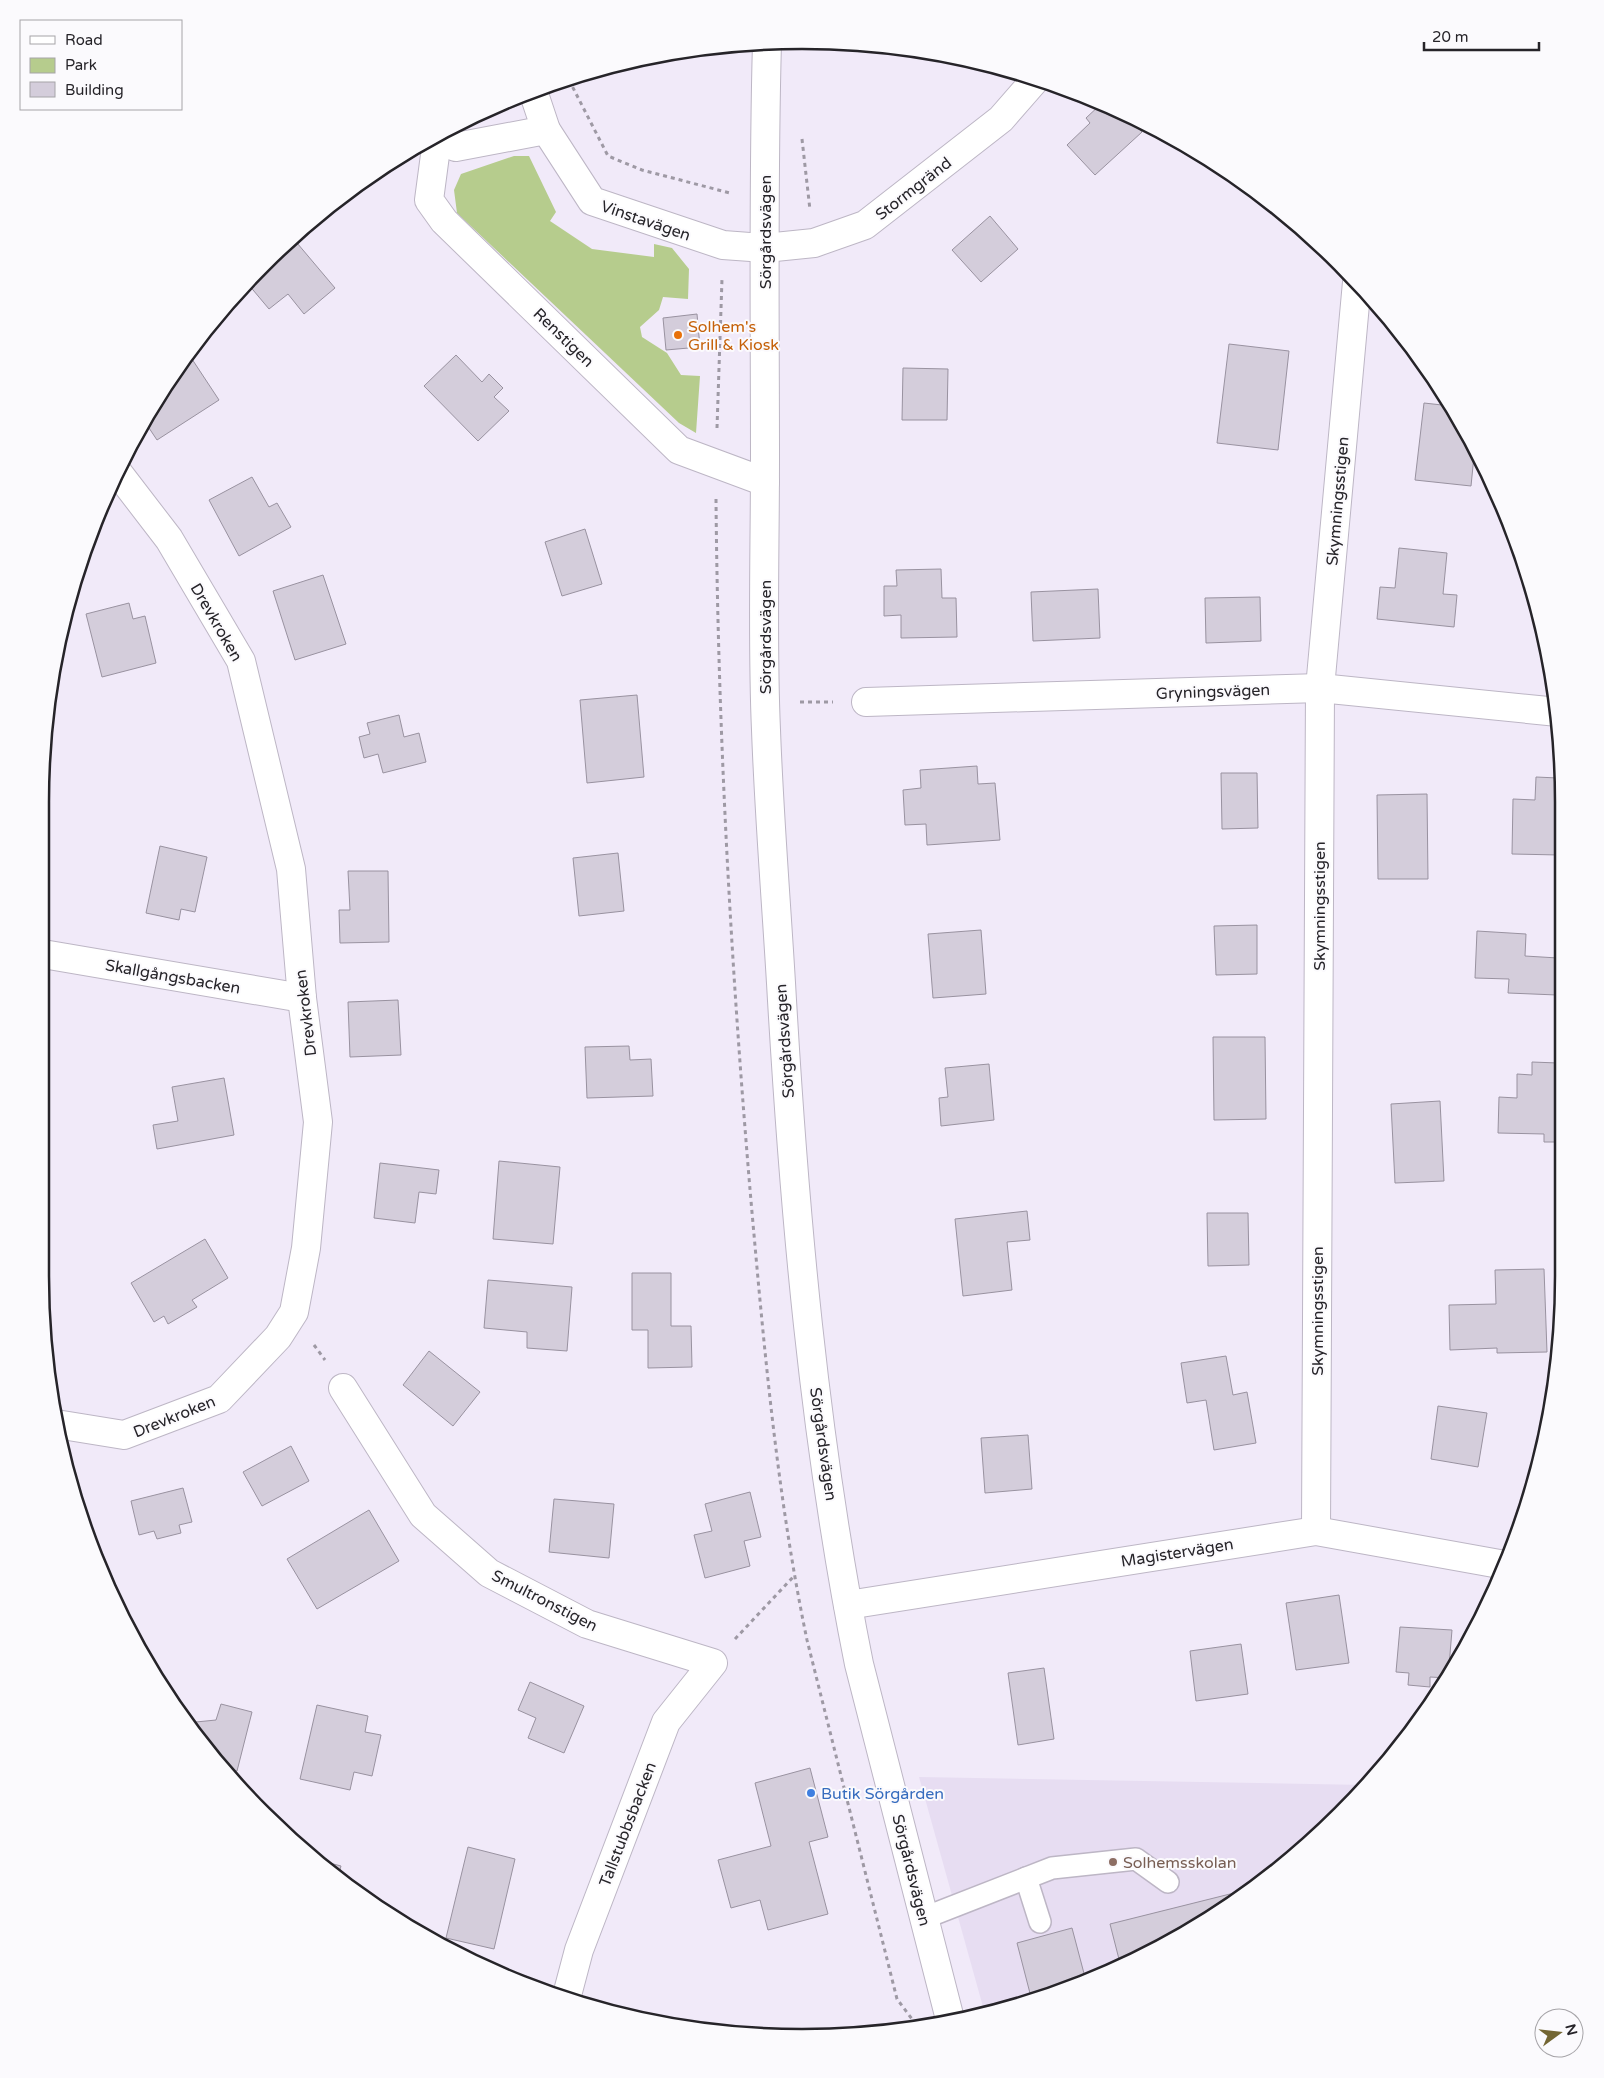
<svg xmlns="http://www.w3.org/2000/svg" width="1604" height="2078" viewBox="0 0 1604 2078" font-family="'Varela Round',sans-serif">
<rect width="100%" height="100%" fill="#f1eaf9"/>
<!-- built -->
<path fill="#e7ddf2" d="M919 1777 1366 1785 1341 1815 1225 1910 1139 1960 1047 1998 985 2014Z"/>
<!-- green -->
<path fill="#b6cc8d" d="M514 156H529L556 212 550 221 592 249 654 257V244L672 248 689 269 688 299 663 297 659 310 640 327 642 337 667 353 681 375 700 376 696 433 679 423 457 213 454 190 461 174Z"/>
<!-- building -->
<g fill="#d4cddb" stroke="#9992a0">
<path d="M658 54 659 59 629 65 628 62Z"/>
<path d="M1101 104 1109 112 1112 108 1127 116 1142 132 1095 175 1067 145 1090 123 1086 118Z"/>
<path d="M990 216 1018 249 981 282 952 250Z"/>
<path d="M292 237 335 288 304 314 288 294 269 309 248 284Z"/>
<path d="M697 314 700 347 666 350 663 318Z"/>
<path d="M1229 344 1289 351 1278 450 1217 443Z"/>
<path d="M188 353 219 400 157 440 145 422Z"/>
<path d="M456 355 482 382 489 374 503 388 494 397 509 411 478 441 424 386Z"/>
<path d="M903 368 948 369 947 420H902Z"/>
<path d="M1424 403 1451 406 1475 446 1471 486 1415 480Z"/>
<path d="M252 477 269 507 277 503 291 527 239 556 209 500Z"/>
<path d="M585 529 602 584 562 596 545 542Z"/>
<path d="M1399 548 1447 553 1443 594 1457 595 1454 627 1377 619 1380 587 1395 588Z"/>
<path d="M941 569 942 598H956L957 637 901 638V615L884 616V586H897L896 570Z"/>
<path d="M323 575 346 644 295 660 273 591Z"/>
<path d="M1098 589 1100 638 1033 641 1031 592Z"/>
<path d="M1260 597 1261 641 1206 643 1205 598Z"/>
<path d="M129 603 133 619 145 616 156 663 102 677 86 614Z"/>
<path d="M637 695 644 777 587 783 580 700Z"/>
<path d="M399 715 404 737 419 733 426 762 383 773 378 754 364 758 359 737 370 734 367 723Z"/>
<path d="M977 766 978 784 995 783 1000 840 927 845 926 824 905 825 903 790 921 788 920 770Z"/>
<path d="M1221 773H1257L1258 828 1222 829Z"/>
<path d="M1536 777 1558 778 1559 855 1512 854 1513 799 1535 800Z"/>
<path d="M1427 794 1428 879H1378L1377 795Z"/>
<path d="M160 846 207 857 195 912 181 909 179 920 146 913Z"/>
<path d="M618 853 624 911 579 916 573 858Z"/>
<path d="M348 871H388L389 942 340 943 339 910H350Z"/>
<path d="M1257 925V974L1216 975 1214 926Z"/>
<path d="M981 930 986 994 933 998 928 934Z"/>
<path d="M1477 931 1526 934 1525 956 1558 958 1557 995 1508 993 1509 979 1475 978Z"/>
<path d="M398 1000 401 1055 350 1057 348 1002Z"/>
<path d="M1213 1037H1265L1266 1119 1214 1120Z"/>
<path d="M629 1046 630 1060 651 1059 653 1096 587 1098 585 1047Z"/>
<path d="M1532 1062 1558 1063 1557 1104H1562V1142H1544V1134L1498 1133 1499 1097 1517 1098V1074L1532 1075Z"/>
<path d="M989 1064 994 1120 941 1126 939 1098 948 1097 945 1068Z"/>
<path d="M224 1078 234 1135 157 1149 153 1125 178 1121 172 1087Z"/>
<path d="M1440 1101 1444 1181 1395 1183 1391 1104Z"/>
<path d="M499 1161 560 1167 553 1244 493 1239Z"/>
<path d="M380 1163 439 1170 436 1194 419 1192 415 1223 374 1218Z"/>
<path d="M1027 1211 1030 1240 1007 1242 1012 1290 963 1296 955 1219Z"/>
<path d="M1207 1213H1248L1249 1265 1208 1266Z"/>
<path d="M205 1239 228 1278 192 1300 197 1307 168 1324 164 1316 154 1322 131 1283Z"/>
<path d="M1544 1269 1547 1352 1497 1353V1348L1450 1350 1449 1305 1496 1304 1495 1270Z"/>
<path d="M632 1273H671V1326H691L692 1367 648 1368V1330H632Z"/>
<path d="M488 1280 572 1287 567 1351 527 1348V1332L484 1328Z"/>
<path d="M429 1351 480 1392 453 1426 403 1385Z"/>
<path d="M1226 1356 1233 1395 1247 1392 1256 1443 1214 1450 1206 1400 1187 1403 1181 1363Z"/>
<path d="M1438 1406 1487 1413 1478 1467 1431 1459Z"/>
<path d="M1028 1435 1032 1489 985 1493 981 1438Z"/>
<path d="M291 1446 309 1481 262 1506 243 1472Z"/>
<path d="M183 1488 192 1522 179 1525 181 1533 157 1539 154 1531 139 1535 131 1501Z"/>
<path d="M750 1492 761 1537 744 1541 750 1566 705 1578 694 1535 712 1531 705 1504Z"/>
<path d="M554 1499 614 1504 609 1558 549 1552Z"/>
<path d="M369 1510 399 1561 317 1609 287 1559Z"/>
<path d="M1339 1595 1349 1663 1296 1670 1286 1603Z"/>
<path d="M1400 1627 1452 1630 1448 1678 1430 1677V1687L1408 1685 1409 1673 1396 1672Z"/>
<path d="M1241 1644 1248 1694 1196 1701 1190 1651Z"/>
<path d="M1044 1668 1054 1739 1018 1745 1008 1673Z"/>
<path d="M530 1682 584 1706 564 1753 528 1738 536 1718 518 1710Z"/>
<path d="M221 1704 252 1712 237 1771 226 1772 198 1740 186 1723 216 1720Z"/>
<path d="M317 1705 368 1716 365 1732 381 1735 372 1776 354 1772 350 1790 300 1779Z"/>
<path d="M810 1768 828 1837 809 1842 828 1914 768 1930 760 1900 731 1908 718 1860 771 1846 755 1783Z"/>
<path d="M468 1847 515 1859 494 1949 446 1938Z"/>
<path d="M314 1859 341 1866 337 1880Z"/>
<path d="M1250 1889 1225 1910 1139 1960 1121 1967 1110 1924Z"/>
<path d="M1072 1928 1086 1981 1032 2001 1017 1943Z"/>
</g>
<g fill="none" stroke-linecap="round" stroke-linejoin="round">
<defs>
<g id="service">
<path d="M1026 1878 1040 1922"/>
<path d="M924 1918 1052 1868 1136 1859 1168 1882"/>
</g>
<g id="minor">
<path d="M533 91 546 130 592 201 723 245 765 248 814 243 865 225 1001 119 1035 80"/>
<path d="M433 139 456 147 546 130"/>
<path d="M437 140 429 200 444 221 679 450 765 482"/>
<path d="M866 702 1320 688 1558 712"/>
<path d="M43 954 302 998"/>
<path d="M343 1388 423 1515 489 1573 587 1624 713 1663 666 1722 579 1950 566 1999"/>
<path d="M56 1424 124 1435 219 1399 278 1337 294 1312 306 1248 318 1122 302 998 291 869 241 661 169 539 116 470"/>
<path d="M1316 1531 1320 688 1357 282"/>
<path d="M848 1605 1316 1531 1505 1565"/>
</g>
<path id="tertiary" d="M767 43C763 182 765 321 765 460 765 550 762 640 766 730 769 814 776 899 781 983 794 1211 814 1440 859 1664L951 2023"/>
</defs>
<!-- service casing -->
<use href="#service" stroke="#bdb6c5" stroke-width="24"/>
<!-- minor casing -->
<use href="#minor" stroke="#bdb6c5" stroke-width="30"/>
<!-- tertiary casing -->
<use href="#tertiary" stroke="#bdb6c5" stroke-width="30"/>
<!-- path -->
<g stroke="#9e99a4" stroke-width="3" stroke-dasharray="4 4" stroke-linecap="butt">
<path d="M569 80 608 156 642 170 730 193"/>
<path d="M802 139 810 210"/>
<path d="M717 428 722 279"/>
<path d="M716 499C718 733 731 967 751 1201 764 1347 777 1496 807 1640L897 1999 915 2023"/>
<path d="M800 702H833"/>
<path d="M314 1345 325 1360"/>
<path d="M735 1639 794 1576"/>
</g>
<!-- service -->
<use href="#service" stroke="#fff" stroke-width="21"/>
<!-- minor -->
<use href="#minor" stroke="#fff" stroke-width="28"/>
<!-- tertiary -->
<use href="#tertiary" stroke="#fff" stroke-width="28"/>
</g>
<!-- markers -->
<circle fill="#e8710a" stroke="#fbfafd" stroke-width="2" cx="678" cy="335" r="5"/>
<circle fill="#3f7fe0" stroke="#fbfafd" stroke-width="2" cx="811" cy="1793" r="5"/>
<circle fill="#8d6e63" stroke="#fbfafd" stroke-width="2" cx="1113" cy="1862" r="5"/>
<g text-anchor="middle" stroke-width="4" stroke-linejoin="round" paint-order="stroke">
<!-- street labels -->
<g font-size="16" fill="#262429" stroke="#fbfafd">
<text transform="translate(913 188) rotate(-38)" y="6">Stormgränd</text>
<text transform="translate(646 220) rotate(19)" y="6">Vinstavägen</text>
<text transform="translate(765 232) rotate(-90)" y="6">Sörgårdsvägen</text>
<text transform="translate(564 337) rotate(44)" y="6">Renstigen</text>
<text transform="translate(1337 501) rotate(-85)" y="6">Skymningsstigen</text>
<text transform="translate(217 622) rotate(60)" y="6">Drevkroken</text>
<text transform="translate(765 637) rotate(-90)" y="6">Sörgårdsvägen</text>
<text transform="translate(1213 691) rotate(-2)" y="6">Gryningsvägen</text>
<text transform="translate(1319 906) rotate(-90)" y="6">Skymningsstigen</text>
<text transform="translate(173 976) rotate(10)" y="6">Skallgångsbacken</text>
<text transform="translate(305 1013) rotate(-97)" y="6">Drevkroken</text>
<text transform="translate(784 1041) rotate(-94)" y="6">Sörgårdsvägen</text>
<text transform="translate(1317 1311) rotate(-90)" y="6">Skymningsstigen</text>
<text transform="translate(174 1416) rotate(-22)" y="6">Drevkroken</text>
<text transform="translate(824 1444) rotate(82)" y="6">Sörgårdsvägen</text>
<text transform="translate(1177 1552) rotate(-9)" y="6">Magistervägen</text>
<text transform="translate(545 1600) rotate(27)" y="6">Smultronstigen</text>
<text transform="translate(627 1824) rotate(-69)" y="6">Tallstubbsbacken</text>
<text transform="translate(912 1870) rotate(76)" y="6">Sörgårdsvägen</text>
</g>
<!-- food labels -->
<g font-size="16" fill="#c56008" stroke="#fbfafd" text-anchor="start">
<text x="688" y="332">Solhem's<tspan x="688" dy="18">Grill &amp; Kiosk</tspan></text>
</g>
<!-- shop labels -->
<g font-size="16" fill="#366cbe" stroke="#fbfafd" text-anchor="start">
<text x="821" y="1799">Butik Sörgården</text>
</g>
<!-- education labels -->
<g font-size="16" fill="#785e54" stroke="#fbfafd" text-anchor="start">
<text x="1123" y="1868">Solhemsskolan</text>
</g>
</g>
<!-- crop -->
<path d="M0 0H1604V2078H0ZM802 49H802A753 753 0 0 1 1555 802V1276A753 753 0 0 1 802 2029H802A753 753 0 0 1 49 1276V802A753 753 0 0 1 802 49Z" fill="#fbfafd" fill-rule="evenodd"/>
<path fill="none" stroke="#262429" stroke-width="2.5" d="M802 49H802A753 753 0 0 1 1555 802V1276A753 753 0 0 1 802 2029H802A753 753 0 0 1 49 1276V802A753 753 0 0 1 802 49Z"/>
<!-- legend -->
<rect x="20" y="20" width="162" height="90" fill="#fbfafd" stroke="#a6a4a8"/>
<rect x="30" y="36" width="25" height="8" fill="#ffffff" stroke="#a6a4a8"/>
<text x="65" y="45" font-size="15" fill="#262429">Road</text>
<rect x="30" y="58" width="25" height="15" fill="#b6cc8d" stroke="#a6a4a8"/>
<text x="65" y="70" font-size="15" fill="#262429">Park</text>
<rect x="30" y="82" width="25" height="15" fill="#d4cddb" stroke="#a6a4a8"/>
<text x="65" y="95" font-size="15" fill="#262429">Building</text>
<!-- north arrow -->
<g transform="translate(1559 2033) rotate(75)"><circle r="24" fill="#fbfafd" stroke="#a6a4a8"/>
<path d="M0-4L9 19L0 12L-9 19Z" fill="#736633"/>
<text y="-8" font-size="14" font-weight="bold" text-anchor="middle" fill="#262429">N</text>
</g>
<!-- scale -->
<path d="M1424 42v8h115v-8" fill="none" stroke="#262429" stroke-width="2.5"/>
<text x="1432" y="42" font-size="15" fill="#262429" stroke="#fbfafd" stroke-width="4" paint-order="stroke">20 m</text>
</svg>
